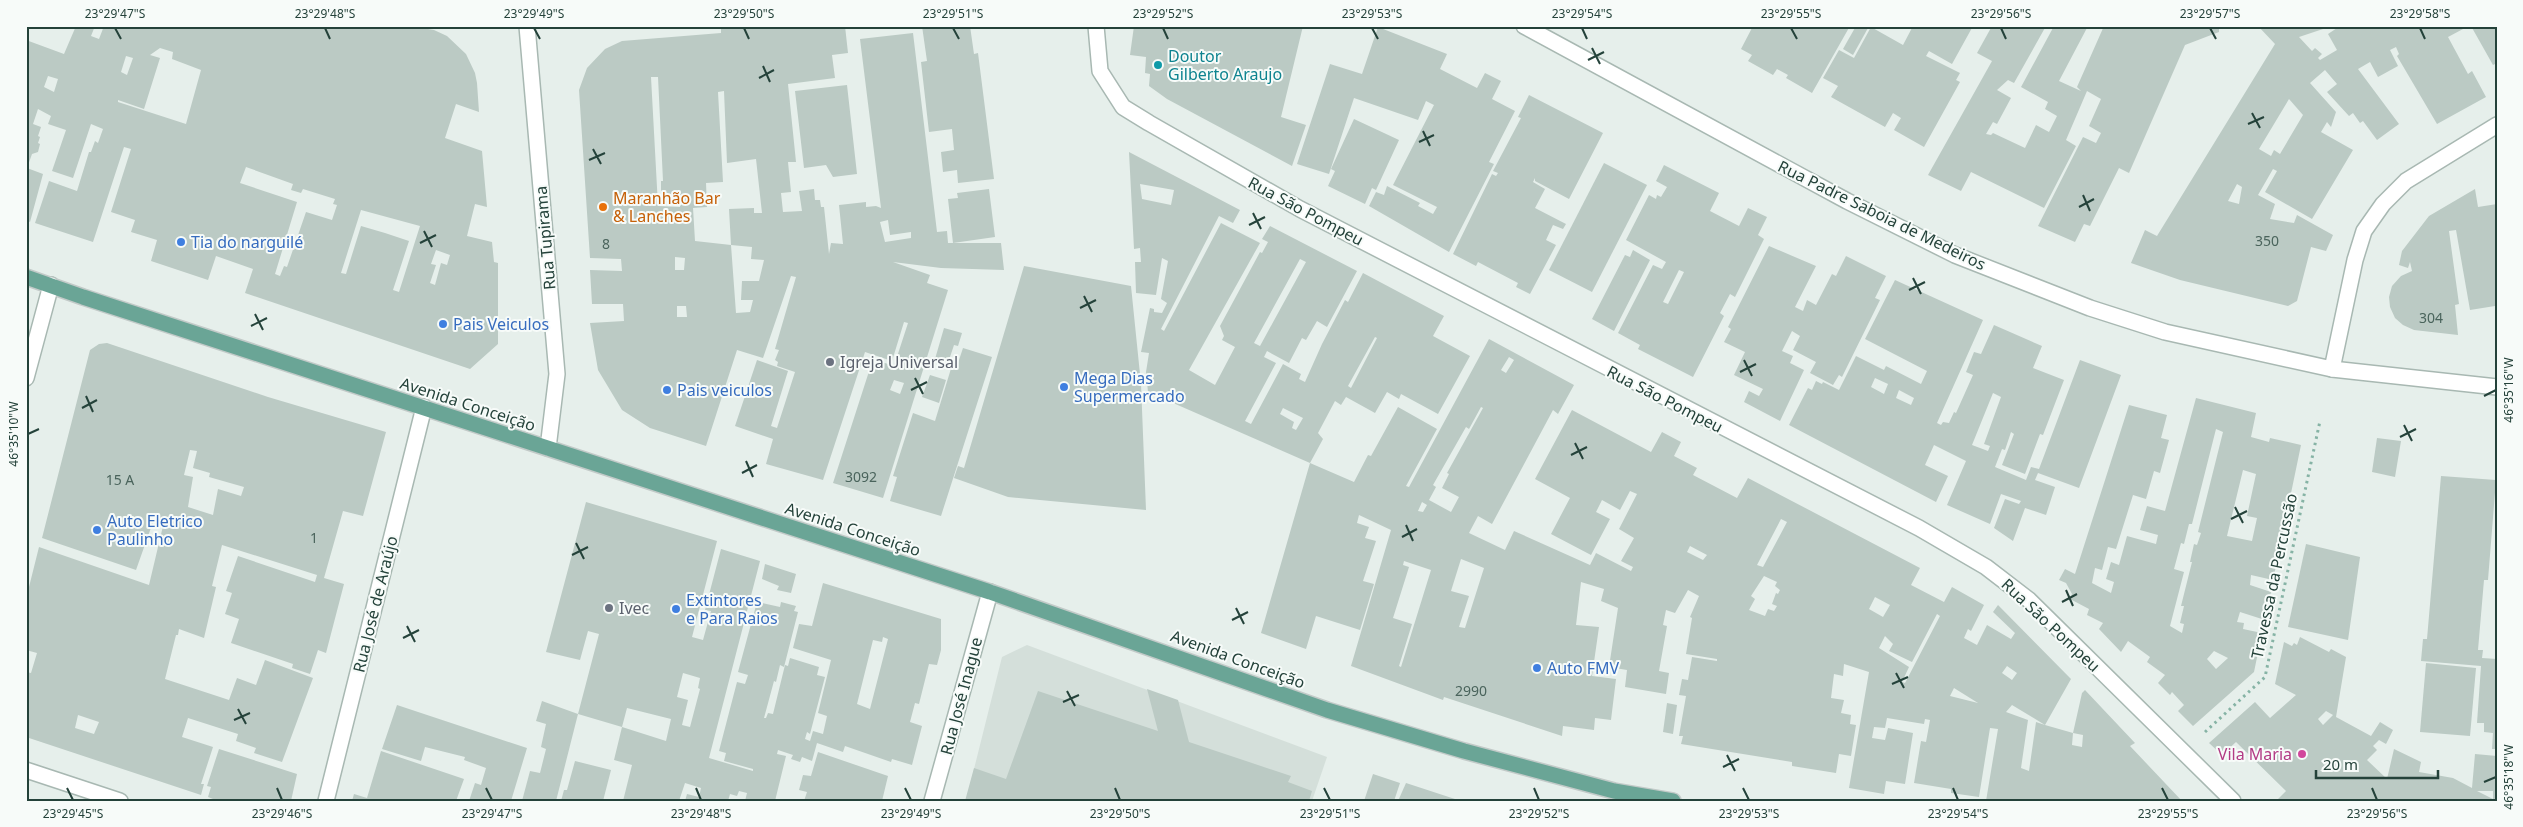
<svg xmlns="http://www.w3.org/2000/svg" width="2523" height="827" viewBox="0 0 2523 827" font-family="'Noto Sans',sans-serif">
<rect width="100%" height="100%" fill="#e6efeb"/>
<!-- built -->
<path fill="#d4dfda" d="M1027 645 1327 757 1312 801H966L1002 657Z"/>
<!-- building -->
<g fill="#bbcac4" fill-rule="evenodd">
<path d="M76 26H95L91 36 99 39 104 26H410L434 30 447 36 466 54 475 73 477 83 479 112 456 104 445 138 482 151 487 207 475 204 467 236 492 242 494 262 498 263V344L470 369 245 293 253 269 216 256 208 280 151 261 157 240 131 232 135 220 111 212 131 149 124 147 93 242 35 223 49 181 77 191 89 152H91L95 141 98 143 103 129 91 124 73 178 52 171 66 130 48 124 51 116 38 109 33 124 41 127 38 136 40 137 38 143 40 144 38 152 32 154 27 168 43 174 30 222 26 220V40L64 54ZM160 48 173 52 172 59 201 70 186 124 118 102V100L144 109 160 58 150 55ZM126 56 133 58 127 75 121 72ZM48 76 58 79 54 92 44 87ZM246 167 293 184 291 190 301 193 303 189 335 199 333 204 337 205 332 220 306 212 287 267 284 266 280 276 275 274 297 202 240 183ZM361 210 420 226 399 292 393 290 409 241 385 233 361 226 346 274 341 273ZM436 250 450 255 447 265 441 263 435 285 430 283 436 265 431 264Z"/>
<path d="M738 26H845L848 53 832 55 835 78 788 84 796 162H788L791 192 781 193 783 212 802 211 799 191 814 189 815 200H820L821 207H824L829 254 831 243 843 244 839 205 866 202V207L876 206 881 208 860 39 913 33 937 232 947 231 948 243H1001L1004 270 941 268 893 262 930 275 927 283 948 290 883 498 833 483 873 359 894 366 908 323 904 322 892 361 865 352 823 480 766 464 773 439 735 426 757 360 788 371 771 426 777 428 795 372 777 366 778 362 775 360 779 350 775 349 796 277 791 276 763 358 737 350 706 446 650 428 622 410 598 370 590 323 624 321 623 304H592L590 270 622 271 621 259 590 258 579 90 587 68 605 49 622 41 721 33V28ZM651 77H658L663 181H661V198L680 196V207L658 206ZM724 91 727 163 756 159 762 213H754V208L729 209 731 245 695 241 693 208 707 207 706 183 723 182 718 92ZM888 220 890 235 911 232V238L885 242 880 222ZM731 245 752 247 751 259 764 260 759 281H742L741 300H753L750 312 736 313ZM675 257 685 258 684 270H675ZM677 306H686L687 317H677ZM894 380 904 383 900 394 890 390Z"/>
<path d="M922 26H970L974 54 978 53 994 179 958 183 957 170 943 172 941 152 954 150 952 129 929 132 921 62 927 61Z"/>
<path d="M1134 26H1303L1281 117 1306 125 1292 166 1167 99 1149 86 1150 74 1145 73 1146 57 1130 55Z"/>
<path d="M1753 26H1850L1812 93 1786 78 1788 75 1777 69 1773 75 1748 61 1752 55 1741 49Z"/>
<path d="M1856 26 1868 28 1853 55 1843 49Z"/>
<path d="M1913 26H1973L1952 64 1929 51 1926 56 1960 73 1956 80 1960 82 1924 147 1894 130 1901 118 1893 113 1885 127 1831 97 1838 86 1823 78 1839 50 1854 58 1871 27 1903 45Z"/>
<path d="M1992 26H2046L2014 83 2008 80 1997 90 2011 98 1997 124 1993 122 1986 134 1991 135 1993 133 2025 148 2036 125 2049 132 2057 116 2045 109 2048 102 2021 87 2054 26H2088L2059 81 2081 91 2077 87 2104 26H2219V32L2185 45 2129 173 2119 168 2090 226 2084 224 2075 242 2038 226 2083 137 2096 143 2101 133 2089 126 2101 99 2087 91 2066 140 2076 146 2044 208 1971 172 1961 191 1928 175 1992 61 1977 53Z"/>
<path d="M2258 26H2332L2299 37 2312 51 2315 48 2322 54 2318 58 2320 60 2337 50 2328 34 2340 26H2461L2463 29 2448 37 2468 74 2472 71 2486 97 2437 124 2397 56 2399 54 2396 47 2390 50 2398 66 2378 77 2370 62 2358 69 2399 124 2377 140 2363 121 2360 123 2353 113 2349 116 2327 92 2337 84 2325 70 2310 83 2336 112 2331 127 2327 122 2321 132 2353 150 2312 219 2265 192 2277 171 2273 169 2258 195 2275 204 2270 219 2294 223 2297 215 2333 235 2326 251 2311 247 2297 301 2288 306 2180 280 2131 263 2145 230 2157 236 2275 44ZM2289 99 2303 115 2280 154 2274 150 2271 156 2259 149ZM2237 184 2242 187 2239 204 2228 201Z"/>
<path d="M2471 26H2497V67L2495 64 2493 65Z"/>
<path d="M1378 27 1447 54 1440 69 1477 88 1485 73 1501 81 1492 99 1515 111 1489 162 1494 164 1449 252 1369 206 1376 192 1384 195 1387 186 1420 203 1418 206 1433 214 1437 207 1393 185 1434 105 1426 101 1418 120 1354 98 1329 174 1297 164 1330 64 1362 74Z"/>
<path d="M847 85 857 174 833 177 826 165 804 168 795 91Z"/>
<path d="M1529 95 1603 133 1569 199 1535 181V178L1533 182 1545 189 1535 208 1566 224 1563 229 1553 225 1546 240 1556 245 1530 294 1516 287 1518 283 1478 262 1476 266 1453 254 1492 174 1496 176 1498 173 1493 171 1521 118 1518 117Z"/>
<path d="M1354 119 1399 140 1376 190 1372 188 1365 204 1328 186 1335 171 1331 169Z"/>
<path d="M1129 152 1240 210 1233 223 1219 216 1161 329 1164 331 1221 223 1260 243 1189 370 1215 385 1235 347 1222 340 1224 336 1220 326 1260 252 1262 253 1268 242 1262 239 1270 226 1357 271 1327 327 1317 321 1306 340 1302 338 1289 363 1267 351 1264 357 1276 363 1245 421 1251 424 1283 364 1301 374 1299 379 1305 382 1322 344 1345 300 1348 302 1363 273 1444 316 1433 336 1470 356 1438 414 1401 394 1399 399 1387 392 1375 413 1346 397 1341 405 1335 401 1318 433 1323 439 1310 463 1354 482 1368 455 1371 456 1398 407 1437 429 1406 486 1409 487 1489 339 1574 385 1558 414 1553 410 1492 524 1478 516 1469 533 1505 550 1514 531 1590 565 1596 553 1631 571 1633 567 1621 561 1634 538 1619 529 1637 494 1630 491 1620 510 1602 500 1596 512 1610 519 1591 555 1551 534 1570 498 1535 479 1572 410 1651 452 1662 432 1681 442 1674 456 1697 468 1693 475 1737 498 1748 478 1920 568 1911 585 1944 602 1952 587 1984 605 1971 631 1968 629 1964 638 1977 645 1987 625 2011 639 2015 633 1993 612 1998 605 2071 679 2045 725 2073 733 2072 745 2082 747 2083 735 2073 733 2082 693 2085 690 2135 743 2130 746 2182 801H1986L1998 729 1990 728 1979 797 1951 793V789L1914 783 1921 741 1926 742 1930 720 1925 719 1924 724 1887 718 1885 728 1874 727 1872 738 1885 740 1888 728 1913 733 1905 784 1886 781 1884 794 1849 788 1869 672 1844 664 1843 676 1834 674 1831 698 1844 700 1841 713 1851 715 1850 724 1856 725 1851 756 1839 754 1836 773 1792 766V762L1681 744 1683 736H1679L1686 696 1679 695 1682 679 1688 680 1692 657 1717 661V659L1686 654 1692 618 1690 617 1699 596 1688 590 1675 613 1666 610 1663 625 1667 626 1659 671 1669 673 1666 694 1625 687 1627 670 1609 667 1618 608 1601 601 1604 589 1581 582 1576 625 1599 627 1592 676 1616 679 1611 720 1595 718 1594 730 1563 726 1562 736 1444 697 1443 700 1351 666 1391 530 1359 515 1357 523 1369 527 1365 538 1376 541 1363 581 1374 584 1360 630 1316 616 1306 649 1261 633 1310 463 1148 392 1146 372 1149 353 1141 352 1150 308 1154 309V312L1162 313 1167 303 1161 299 1168 261 1162 258 1156 295 1136 293 1135 262H1141L1140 248 1134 249ZM1140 184 1174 190 1171 205 1142 199ZM1300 259 1306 262 1260 346 1254 343ZM1375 337 1377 338 1351 388 1348 386ZM1509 357 1514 360 1506 373 1501 370ZM1481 407 1483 408 1447 473 1449 474 1442 488 1459 497 1451 512 1429 500 1436 487 1433 485 1466 427 1469 429ZM1283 408 1303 418 1296 430 1292 428 1294 422 1280 414ZM1422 502 1427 505 1423 512 1418 511ZM1781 519 1787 522 1763 567 1757 565ZM1690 546 1707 555 1703 560 1687 552ZM1461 559 1484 568 1465 628 1459 627 1469 596 1451 591ZM1404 561 1431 570 1401 667 1399 666 1412 624 1393 618 1409 567 1403 565ZM1764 576 1777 582 1775 586 1780 590 1778 594 1776 593 1772 604 1777 606 1774 611 1768 609 1765 616 1749 610 1755 599 1751 596ZM1875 597 1890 605 1883 617 1869 609ZM1937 614 1940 616 1905 683 1902 682 1909 667 1879 648 1885 636 1893 644 1889 651 1912 662ZM2007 666 2017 673 2012 680 2002 673ZM1954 688 1978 703 1950 696ZM2012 705 2045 725 2036 722 2029 771 2021 768 2028 720 2006 712Z"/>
<path d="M1604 163 1647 185 1592 292 1549 270Z"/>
<path d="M1664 165 1719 193 1710 211 1739 226 1748 208 1767 217 1758 235 1764 239 1735 297 1730 294 1720 313 1724 316 1693 377 1638 349 1640 345 1618 333 1653 265 1662 269 1666 262 1626 240 1649 195 1656 199 1657 195 1661 197 1667 187 1656 181ZM1679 270 1684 272 1668 304 1663 302Z"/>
<path d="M989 189 995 237 953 243 948 199 958 198 957 193Z"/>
<path d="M2475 189 2478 207 2497 204V312L2495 306 2470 310 2456 230 2449 231 2459 304 2455 305 2458 335 2414 330 2403 325 2395 318 2390 307 2389 297 2392 286 2401 276 2412 271 2410 262 2408 268 2399 265 2402 251 2429 216Z"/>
<path d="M1769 246 1816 266 1795 307 1803 311 1807 300 1816 305 1832 274 1836 276 1846 256 1886 276 1875 298 1880 300 1842 377 1839 375 1833 385 1810 373 1816 362 1793 350 1800 336 1792 331 1782 351 1793 356 1790 363 1804 370 1780 421 1744 402 1749 391 1759 396 1763 389 1734 375 1745 352 1724 342 1731 329 1728 327Z"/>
<path d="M1633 250 1650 260 1614 331 1592 319 1625 255 1630 257Z"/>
<path d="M1024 266 1131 286 1141 384 1146 510 1008 497 954 478 958 466 964 468Z"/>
<path d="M1895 280 1983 320 1937 423 1941 425 1943 422 1949 423 1954 412 1956 413 1973 375 1966 372 1974 352 1981 354 1994 325 2042 346 2033 368 2064 380 2043 435 2040 434 2025 474 2002 465 2014 434 2011 432 2005 450 2002 449 1995 467 2026 480 2031 467 2039 469 2080 360 2121 375 2079 488 2038 473 2035 480 2055 487 2046 515 2025 508 2013 541 1994 528 2005 499 2019 504 2021 501 2001 494 1990 524 1947 505 1966 461 1934 445 1925 465 1948 476 1936 502 1789 425 1808 388 1812 390 1816 381 1822 384 1823 382 1839 390 1856 356 1884 370 1886 366 1921 384 1927 371 1865 339ZM1875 378 1888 384 1884 394 1871 387ZM1899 390 1914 398 1911 405 1896 398ZM1993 393 2001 397 1984 444 1990 446 1988 451 1972 445Z"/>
<path d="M944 328 962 333 958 346 954 345 948 363 935 359Z"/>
<path d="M107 343 268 397 386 432 363 516 343 511 324 578 344 584 326 653 318 650 310 674 292 668 293 664 231 643 239 619 225 614 232 593 226 591 238 556 315 582 317 575 222 545 212 586 216 587 204 638 179 629 178 635H176L165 679 223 698 229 700 237 678 256 685 265 660 313 678 282 762 254 753 256 748 236 741 238 734 188 718 182 737 213 747 201 784H204L201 795 26 737V672L31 673 37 653 26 650V599L39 547 149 585 163 526 153 522 136 570 42 538 90 350 99 344ZM190 450 197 451 193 468 210 473 209 477 244 487 241 496 218 489 213 515 188 507 193 477 184 475ZM78 715 99 722 94 734 75 728Z"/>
<path d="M963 348 992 357 941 516 890 501 897 477 893 476 913 413 935 421 953 362 958 363Z"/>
<path d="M930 375 946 380 939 403 922 397Z"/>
<path d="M2196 398 2256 413 2251 437 2269 442 2270 438 2301 445 2273 580 2251 575 2250 585 2271 592 2265 620 2240 612 2237 622 2244 623 2243 629 2262 633 2254 672 2193 726 2178 711 2184 705 2172 692 2170 695 2158 683 2165 675 2147 662 2150 657 2128 641 2121 652 2099 629 2103 623 2087 615 2089 609 2070 599 2072 594 2066 583 2059 580 2065 569 2075 574 2129 405 2167 415 2161 438 2169 440 2160 473 2154 471 2146 499 2133 495 2116 549 2108 547 2102 570 2095 568 2092 583 2111 593 2114 582 2106 579 2111 562 2119 565 2127 536 2156 544 2158 535 2140 530 2147 506 2165 511ZM2216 429 2223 432 2198 532 2201 533 2197 545 2194 544 2190 562H2192L2181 606H2184L2180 623 2184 624 2182 633 2170 626 2184 572 2174 569 2181 543 2184 544 2189 524H2192ZM2243 470 2256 474 2247 516 2257 518 2252 541 2227 536ZM2214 651 2228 658 2216 669 2207 659Z"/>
<path d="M2377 438 2401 441 2395 477 2372 472Z"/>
<path d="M2441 476 2496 480 2488 580H2484L2478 650H2483L2482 658 2497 659V749H2492L2493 733 2484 732V723H2477L2481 666 2421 661 2423 639H2427Z"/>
<path d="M586 502 717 541 692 637 703 640 711 611 705 610 721 549 760 561 709 758 753 771V769L724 761 726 753 719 751 737 682 745 684 748 675 738 672 757 602 780 607 781 602 796 606 794 611 798 612 784 667 780 665 776 682 774 681 764 718H766L768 713 773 714 785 665 788 666 790 658 819 667 817 675 825 677 810 734 807 732 805 739 810 741 813 731 823 734 827 716 818 713 831 660 793 648 799 624 812 626 823 583 941 619V650L937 665 929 664 919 704 915 703 910 722 922 726 912 765 892 759 891 762 845 746 843 752 817 743 812 761 802 757 800 762 791 759 793 755 778 750 777 754 786 756 775 801H745L747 793 739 791 737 796 730 794 728 801H685L687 794 699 797 701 788 685 783 679 801H623L632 765 614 760 622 727 666 741 671 719 627 708 622 727 578 714 599 634 588 631 580 660 546 652ZM883 637 888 639 870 709 857 704 873 640 882 642ZM683 673 700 678 698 688 700 689 690 727 682 725 688 700 677 697Z"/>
<path d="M2306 544 2360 557 2348 640 2288 627Z"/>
<path d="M765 564 796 574 791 593 777 590 779 586 762 579Z"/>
<path d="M2300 637 2329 652 2331 649 2346 657 2336 717 2371 736 2380 722 2393 730 2386 744 2379 740 2373 746 2377 750 2367 760 2387 779 2394 749 2421 762 2419 772 2453 778 2472 788 2475 754 2497 756V801H2276L2286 791 2236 742 2222 755 2209 743 2255 702 2270 718 2296 695 2275 684 2284 642 2292 646 2294 643 2297 645ZM2326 711 2333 715 2323 725 2318 719ZM2477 791H2493V799Z"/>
<path d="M2426 663 2476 668 2470 736 2420 732Z"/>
<path d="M1147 689 1178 700 1189 742 1291 776 1288 782 1312 791 1309 801H965L974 768 1006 779 1038 691 1158 731Z"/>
<path d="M542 701 578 714 556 801H522L530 771 540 773 546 749 541 747 546 724 536 721Z"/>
<path d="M1667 703 1677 705 1673 734 1663 732Z"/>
<path d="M397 705 527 748 511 801H469L475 783 481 785 486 768 464 760 465 757 425 747 421 761 382 749Z"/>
<path d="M219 749 297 774 291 801H218L208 797 211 787 207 786Z"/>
<path d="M381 751 464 779 456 801H352L354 794 367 798Z"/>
<path d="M818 752 888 776 882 801H804L807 792 799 790 803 775 811 776Z"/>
<path d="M575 761 611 770 603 801H561L564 790H567Z"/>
<path d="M1373 774 1400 783 1394 801H1364Z"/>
<path d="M1406 783 1458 800V801H1398Z"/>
</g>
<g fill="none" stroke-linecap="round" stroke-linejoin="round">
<defs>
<g id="minor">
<path d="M527 26 557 374 548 448"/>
<path d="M1096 26 1100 71 1123 107 1149 123 1300 209 1919 528 1986 567 2029 600 2233 801"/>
<path d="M1524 26 1847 201 1955 255 2090 308 2165 332 2332 369 2497 387"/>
<path d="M2332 369 2355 260 2364 231 2383 204 2406 181 2497 125"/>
<path d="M26 378 51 285"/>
<path d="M26 770 120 801"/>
<path d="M326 801 424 407"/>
<path d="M932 801 990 592"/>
</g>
<path id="major" d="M26 277 83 297 990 592 1327 710 1464 751 1614 791 1673 801"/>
</defs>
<!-- minor casing -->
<use href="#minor" stroke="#a8b8b2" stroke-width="18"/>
<!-- major casing -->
<use href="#major" stroke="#c2cac8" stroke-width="18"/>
<!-- path -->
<path stroke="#86b3a5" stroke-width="3" stroke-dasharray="2.5 4" stroke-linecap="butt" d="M2205 732 2265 677 2320 421"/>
<!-- minor -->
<use href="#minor" stroke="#fff" stroke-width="15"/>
<!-- major -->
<use href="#major" stroke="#6aa596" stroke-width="15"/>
</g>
<!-- ticks -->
<path fill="none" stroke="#24423a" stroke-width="2" d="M115 28 121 39M325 28 330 39M534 28 540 39M744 28 749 39M953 28 959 39M1163 28 1168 39M1372 28 1378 39M1582 28 1587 39M1791 28 1797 39M2001 28 2006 39M2210 28 2216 39M2420 28 2425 39M1592 48 1600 64M1588 60 1604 52M763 66 770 82M759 78 774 70M2252 113 2260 128M2248 124 2264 117M1423 131 1430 146M1419 142 1434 135M593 149 601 164M589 160 605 153M2083 195 2090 211M2079 207 2094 199M1253 213 1261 229M1249 225 1265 217M424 231 432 247M420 243 436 235M1913 278 1921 294M1909 290 1925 282M1084 296 1092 312M1080 308 1096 300M255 314 263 330M251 326 267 318M1744 360 1752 376M1740 372 1756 364M915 378 923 394M911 390 927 382M86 396 93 412M2484 396 2496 390M82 408 97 400M2404 425 2412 441M28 434 39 429M2400 437 2416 429M1575 443 1583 459M1571 455 1587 447M746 461 753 477M742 473 757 465M2235 507 2243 523M2231 519 2247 511M1406 525 1413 541M1402 537 1417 529M576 543 584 559M572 555 588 547M2066 590 2073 606M2062 602 2077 594M1236 608 1244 624M1232 620 1248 612M407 626 415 642M403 638 419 630M1896 673 1904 688M1892 684 1908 677M1067 691 1075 706M1063 702 1079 695M238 709 246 724M234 720 250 713M1727 755 1735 771M1723 767 1739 759M2484 782 2496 777M67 788 73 800M277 788 282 800M486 788 492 800M696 788 701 800M905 788 911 800M1115 788 1120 800M1324 788 1330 800M1534 788 1539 800M1743 788 1749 800M1953 788 1958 800M2162 788 2168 800M2372 788 2377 800"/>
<!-- markers -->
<circle fill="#0f9aa8" stroke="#f7fbf9" stroke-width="2" cx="1158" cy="65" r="5"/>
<circle fill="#e8710a" stroke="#f7fbf9" stroke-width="2" cx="603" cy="207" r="5"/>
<g fill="#3f7fe0" stroke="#f7fbf9" stroke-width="2">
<circle cx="181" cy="242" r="5"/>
<circle cx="443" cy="324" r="5"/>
<circle cx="1064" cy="387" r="5"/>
<circle cx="667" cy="390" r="5"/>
<circle cx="97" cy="530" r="5"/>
<circle cx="676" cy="609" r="5"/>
<circle cx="1537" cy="668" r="5"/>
</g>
<g fill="#6b7280" stroke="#f7fbf9" stroke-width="2">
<circle cx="830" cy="362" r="5"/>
<circle cx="609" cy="608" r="5"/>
</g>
<circle fill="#d1479c" stroke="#f7fbf9" stroke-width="2" cx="2302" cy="754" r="5"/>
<g text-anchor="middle" stroke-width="4" stroke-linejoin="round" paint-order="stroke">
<!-- number labels -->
<g font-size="14" fill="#4a645c">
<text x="2267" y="246">350</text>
<text x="606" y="249">8</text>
<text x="2431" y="323">304</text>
<text x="861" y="482">3092</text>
<text x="120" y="485">15 A</text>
<text x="314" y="543">1</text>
<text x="1471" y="696">2990</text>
</g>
<!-- culture labels -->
<g font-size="16" fill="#0d838f" stroke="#f7fbf9" text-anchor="start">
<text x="1168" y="62">Doutor<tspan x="1168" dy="18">Gilberto Araujo</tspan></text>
</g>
<!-- food labels -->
<g font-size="16" fill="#c56008" stroke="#f7fbf9" text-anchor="start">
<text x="613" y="204">Maranhão Bar<tspan x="613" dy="18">&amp; Lanches</tspan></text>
</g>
<!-- street labels -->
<g font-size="16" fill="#24423a" stroke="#f7fbf9">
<text transform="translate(1306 211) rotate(28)" y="6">Rua São Pompeu</text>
<text transform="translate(1882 215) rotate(26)" y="6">Rua Padre Saboia de Medeiros</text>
<text transform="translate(545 238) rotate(-95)" y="6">Rua Tupirama</text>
<text transform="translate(1665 399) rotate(27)" y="6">Rua São Pompeu</text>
<text transform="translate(468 404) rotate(18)" y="6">Avenida Conceição</text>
<text transform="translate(853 529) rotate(18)" y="6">Avenida Conceição</text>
<text transform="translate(2274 576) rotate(-78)" y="6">Travessa da Percussão</text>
<text transform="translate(375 604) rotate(-76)" y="6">Rua José de Araújo</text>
<text transform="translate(2051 625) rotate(43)" y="6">Rua São Pompeu</text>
<text transform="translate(1238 659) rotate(20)" y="6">Avenida Conceição</text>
<text transform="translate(961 696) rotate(-75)" y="6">Rua José Inague</text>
</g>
<!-- shop labels -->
<g font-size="16" fill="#366cbe" stroke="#f7fbf9" text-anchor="start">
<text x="191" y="248">Tia do narguilé</text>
<text x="453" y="330">Pais Veiculos</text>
<text x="1074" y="384">Mega Dias<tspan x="1074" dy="18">Supermercado</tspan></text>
<text x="677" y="396">Pais veiculos</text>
<text x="107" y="527">Auto Eletrico<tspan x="107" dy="18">Paulinho</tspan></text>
<text x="686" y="606">Extintores<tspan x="686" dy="18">e Para Raios</tspan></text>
<text x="1547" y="674">Auto FMV</text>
</g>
<!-- worship labels -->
<g font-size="16" fill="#5b616d" stroke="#f7fbf9" text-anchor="start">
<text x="840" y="368">Igreja Universal</text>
<text x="619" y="614">Ivec</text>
</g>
<!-- hotel labels -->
<g font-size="16" fill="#b23c85" stroke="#f7fbf9" text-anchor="end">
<text x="2292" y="760">Vila Maria</text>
</g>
</g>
<!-- border -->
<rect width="2523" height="827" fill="none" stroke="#f7fbf9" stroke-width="55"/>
<!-- scale -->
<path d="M2316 770v8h122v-8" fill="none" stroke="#24423a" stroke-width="2.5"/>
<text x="2323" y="770" font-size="15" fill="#24423a" stroke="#f7fbf9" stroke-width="4" paint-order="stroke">20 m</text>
<rect x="28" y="28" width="2468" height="772" fill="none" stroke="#24423a" stroke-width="2"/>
<g font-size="12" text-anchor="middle" fill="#24423a">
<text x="115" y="18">23°29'47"S</text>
<text x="325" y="18">23°29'48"S</text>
<text x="534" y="18">23°29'49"S</text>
<text x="744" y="18">23°29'50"S</text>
<text x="953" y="18">23°29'51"S</text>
<text x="1163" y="18">23°29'52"S</text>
<text x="1372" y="18">23°29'53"S</text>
<text x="1582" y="18">23°29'54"S</text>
<text x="1791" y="18">23°29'55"S</text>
<text x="2001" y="18">23°29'56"S</text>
<text x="2210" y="18">23°29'57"S</text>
<text x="2420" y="18">23°29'58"S</text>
<text transform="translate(2509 390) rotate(-90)" y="4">46°35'16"W</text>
<text transform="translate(14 434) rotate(-90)" y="4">46°35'10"W</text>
<text transform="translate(2509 777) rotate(-90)" y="4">46°35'18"W</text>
<text x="73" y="818">23°29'45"S</text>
<text x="282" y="818">23°29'46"S</text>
<text x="492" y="818">23°29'47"S</text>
<text x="701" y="818">23°29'48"S</text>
<text x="911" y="818">23°29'49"S</text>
<text x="1120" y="818">23°29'50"S</text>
<text x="1330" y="818">23°29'51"S</text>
<text x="1539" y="818">23°29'52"S</text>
<text x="1749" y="818">23°29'53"S</text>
<text x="1958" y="818">23°29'54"S</text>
<text x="2168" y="818">23°29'55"S</text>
<text x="2377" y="818">23°29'56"S</text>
</g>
</svg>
